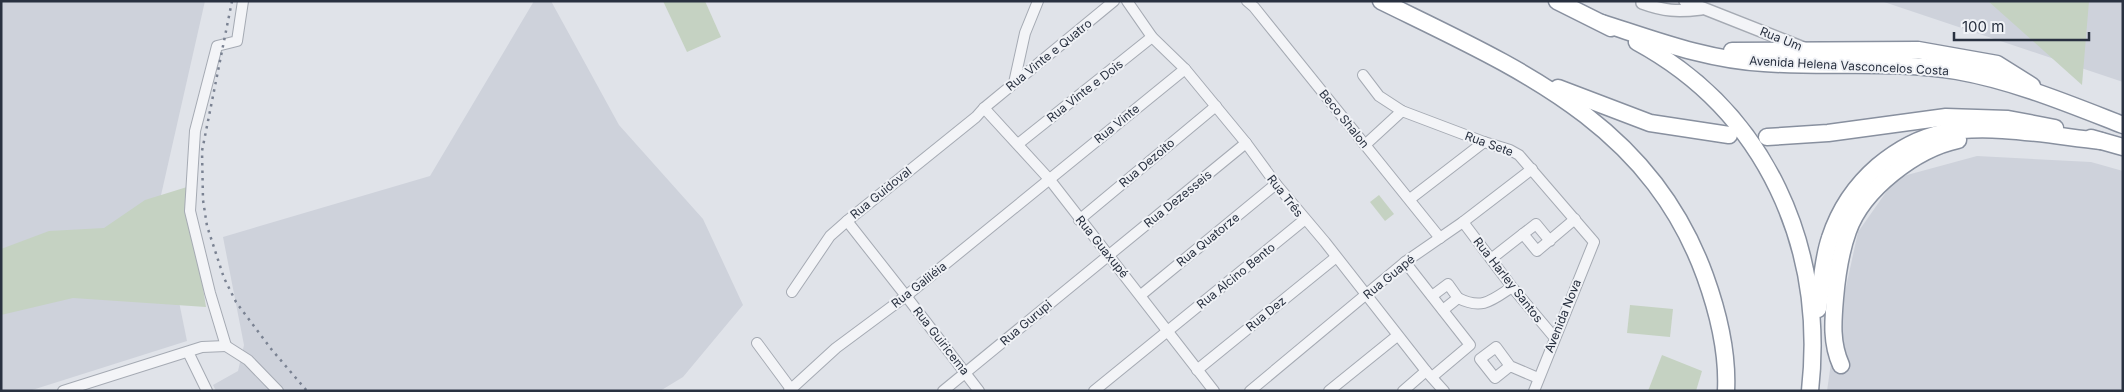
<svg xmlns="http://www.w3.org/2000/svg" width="2124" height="392" viewBox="0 0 2124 392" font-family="Inter,sans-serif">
<rect width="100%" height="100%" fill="#e0e3e9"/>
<!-- built -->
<g fill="#ced2db">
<path d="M1 1H205L159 204 187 341 29 391H1Z"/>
<path d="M534 1H551L619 125 703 219 743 305 683 377 660 391H216L213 385 238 371 244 345 223 237 430 176Z"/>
<path d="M1881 1H2123V82Z"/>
<path d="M1977 156 2091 162 2123 171V391H1827L1834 342 1858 232 1896 178Z"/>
</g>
<!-- green -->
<g fill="#c5d2c2">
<path d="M663 1H705L721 37 687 52Z"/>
<path d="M1988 1H2089L2082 85Z"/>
<path d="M187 187 206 307 73 298 1 315V249L49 231 104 228 145 200Z"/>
<path d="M1379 195 1394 214 1385 221 1370 202Z"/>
<path d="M1630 305 1673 309 1670 337 1627 333Z"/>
<path d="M1662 355 1702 371 1696 391H1648Z"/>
</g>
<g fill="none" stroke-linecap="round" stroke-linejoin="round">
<defs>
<g id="minor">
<path d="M1127 1 1152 37 1185 69 1246 143 1276 184 1325 242 1426 371 1444 391"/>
<path d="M1247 1 1254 7 1440 238"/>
<path d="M1363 75 1379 96 1402 111 1484 142 1510 150 1519 155 1594 242 1534 391"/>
<path d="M1014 83 1025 33 1038 1"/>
<path d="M984 108 1050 180 1214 391"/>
<path d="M1018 144 1152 37"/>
<path d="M1365 145 1402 111"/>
<path d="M1410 199 1484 142"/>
<path d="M1079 220 1216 106"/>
<path d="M847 221 906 296 979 391"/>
<path d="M1463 222 1512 287 1554 337"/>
<path d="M1550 241 1536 224 1523 234 1537 251 1575 219"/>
<path d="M1491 259 1523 234"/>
<path d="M1405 262 1470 345 1432 377"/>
<path d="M792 292 830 236 847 221 976 117 984 108 1114 1"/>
<path d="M1141 295 1276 184"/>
<path d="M1432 296 1448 284 1458 298 1443 310"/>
<path d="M1458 298C1482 310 1491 301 1512 287"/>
<path d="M757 343 791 389"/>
<path d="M226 346 210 293 190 211 195 131 217 46 237 41 243 1"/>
<path d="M226 346 248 360 278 391"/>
<path d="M188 352 207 391"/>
<path d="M1510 366 1495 378 1480 359 1496 347 1510 366 1538 378"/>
<path d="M1197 370 1335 258"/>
<path d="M63 391 202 347 226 346"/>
<path d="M789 391 836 348 906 296 1185 69"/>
<path d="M943 391 1246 143"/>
<path d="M1094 391 1304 220"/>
<path d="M1250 391 1405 262 1463 222 1532 169"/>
<path d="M1329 391 1397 336"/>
<path d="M1403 391 1426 371"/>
</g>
<g id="tertiary">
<path d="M1685 1 1804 48"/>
<path d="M1642 3C1664 11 1677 12 1701 9"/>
</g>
<g id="trunk">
<path d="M1381 1C1517 68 1649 122 1705 276 1718 312 1728 352 1726 391"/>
<path d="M1557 1 1611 28"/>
<path d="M1602 23C1655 40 1707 60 1764 63 1827 68 1894 60 1957 71 2014 81 2069 104 2123 125"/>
<path d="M1637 42C1766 112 1826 247 1810 391"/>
<path d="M1732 51 1918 50 1997 64 2032 86"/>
<path d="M1558 88 1650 123 1729 135"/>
<path d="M1767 137 1828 133 1946 117 2008 119 2055 128"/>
<path d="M2091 138 2123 147"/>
<path d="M1818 309C1822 285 1822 261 1830 238 1839 210 1856 185 1878 166 1896 151 1919 138 1942 133 1989 123 2053 136 2101 141"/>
<path d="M1841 365C1831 343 1833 321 1835 298 1837 275 1840 253 1848 231 1863 189 1916 149 1958 140"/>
</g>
</defs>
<!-- minor casing -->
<use href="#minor" stroke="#a5aab3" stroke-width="12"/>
<!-- tertiary casing -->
<use href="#tertiary" stroke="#a5aab3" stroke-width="14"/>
<!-- trunk casing -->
<use href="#trunk" stroke="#88909f" stroke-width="19"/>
<!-- minor -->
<use href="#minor" stroke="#f3f4f7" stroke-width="10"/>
<!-- tertiary -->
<use href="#tertiary" stroke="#f3f4f7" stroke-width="11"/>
<!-- trunk -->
<use href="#trunk" stroke="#fff" stroke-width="16"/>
<!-- rail -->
<path stroke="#7a8292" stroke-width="2.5" stroke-dasharray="2.5 5" stroke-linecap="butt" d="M232 1 202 151 203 200 207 226 224 278 236 302 272 350 307 391"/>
</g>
<g text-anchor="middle" stroke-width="4" stroke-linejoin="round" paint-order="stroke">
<!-- street labels -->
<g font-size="12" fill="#293140" stroke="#f0f2f6">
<text transform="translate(1781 39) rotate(22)" y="4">Rua Um</text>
<text transform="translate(1049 55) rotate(-39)" y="4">Rua Vinte e Quatro</text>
<text transform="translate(1849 66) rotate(3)" y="4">Avenida Helena Vasconcelos Costa</text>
<text transform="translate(1085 91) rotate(-38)" y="4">Rua Vinte e Dois</text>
<text transform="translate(1344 119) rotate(51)" y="4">Beco Shalon</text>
<text transform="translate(1117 124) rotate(-39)" y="4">Rua Vinte</text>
<text transform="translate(1489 144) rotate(20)" y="4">Rua Sete</text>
<text transform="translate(1147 163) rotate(-40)" y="4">Rua Dezoito</text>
<text transform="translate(881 193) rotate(-39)" y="4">Rua Guidoval</text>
<text transform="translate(1285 196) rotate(52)" y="4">Rua Três</text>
<text transform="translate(1178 199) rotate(-39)" y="4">Rua Dezesseis</text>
<text transform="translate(1208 240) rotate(-39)" y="4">Rua Quatorze</text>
<text transform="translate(1102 247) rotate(51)" y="4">Rua Guaxupé</text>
<text transform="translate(1236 276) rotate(-39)" y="4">Rua Alcino Bento</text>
<text transform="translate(1389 277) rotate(-39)" y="4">Rua Guapé</text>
<text transform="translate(1508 280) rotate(52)" y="4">Rua Harley Santos</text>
<text transform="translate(919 285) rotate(-38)" y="4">Rua Galiléia</text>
<text transform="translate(1266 314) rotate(-39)" y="4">Rua Dez</text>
<text transform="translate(1563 316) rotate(-68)" y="4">Avenida Nova</text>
<text transform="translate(1026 323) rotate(-40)" y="4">Rua Gurupi</text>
<text transform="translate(941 341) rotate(52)" y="4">Rua Guiricema</text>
</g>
</g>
<!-- border -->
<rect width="2124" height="392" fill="none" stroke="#293140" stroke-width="5"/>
<!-- scale -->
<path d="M1954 32v8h135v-8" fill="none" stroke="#293140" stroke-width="2.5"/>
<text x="1962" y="32" font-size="15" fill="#293140" stroke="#f0f2f6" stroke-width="4" paint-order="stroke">100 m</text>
</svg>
